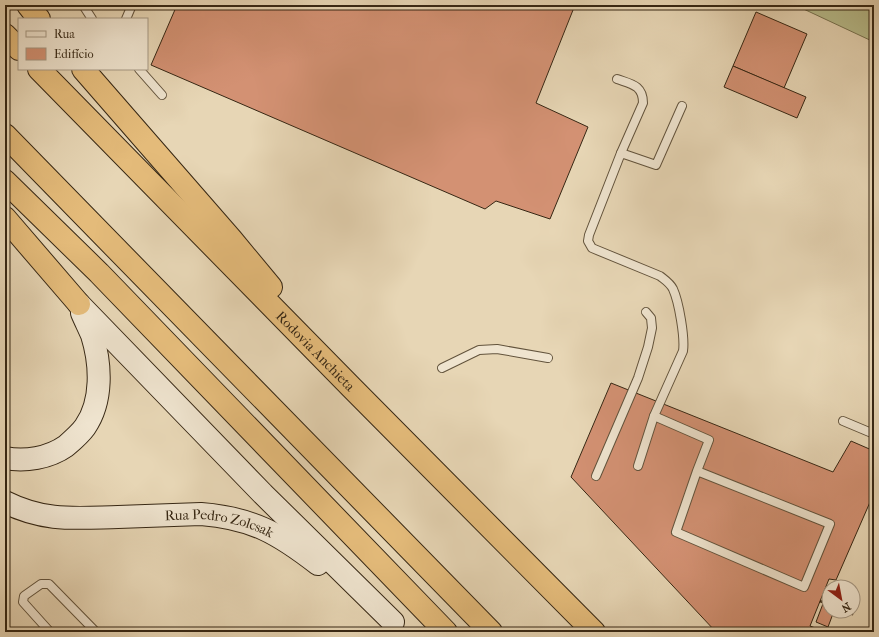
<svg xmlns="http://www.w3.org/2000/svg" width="879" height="637" viewBox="0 0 879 637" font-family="'IM FELL French Canon',serif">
<rect width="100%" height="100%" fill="#e7d6b5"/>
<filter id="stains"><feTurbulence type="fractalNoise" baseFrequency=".005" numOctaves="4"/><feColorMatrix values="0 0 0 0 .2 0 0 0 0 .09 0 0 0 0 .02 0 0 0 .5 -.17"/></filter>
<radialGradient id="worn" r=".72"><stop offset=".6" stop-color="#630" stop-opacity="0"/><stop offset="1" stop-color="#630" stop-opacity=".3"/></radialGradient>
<!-- green -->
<path fill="#b8bd8c" stroke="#777250" d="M795 5H874V42Z"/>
<!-- building -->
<g fill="#d39173" stroke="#362714">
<path d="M177 5H575L536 103 588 127 550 219 496 201 485 209 151 65Z"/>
<path d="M756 12 807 34 784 88 733 66Z"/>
<path d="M733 66 806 97 797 118 724 87Z"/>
<path d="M611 383 833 472 851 441 874 451V493L836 580 829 579 810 626 826 632H716L571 477Z"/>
<path d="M829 588V611H834L828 627 816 622Z"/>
</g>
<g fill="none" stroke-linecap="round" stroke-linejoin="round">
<defs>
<g id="lane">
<path d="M83 5 92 19"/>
<path d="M126 19 132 5"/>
<path d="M139 69 162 95"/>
<path d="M617 79C631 84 643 85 643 103L621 153"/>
<path d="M682 106 656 165 621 153 589 235 588 241 592 248 660 276C665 280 670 283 673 289 679 302 685 338 683 351L654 416 709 440 697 471 676 532 804 587 830 524 697 471"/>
<path d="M442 368 479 350 497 349 548 358"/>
<path d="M843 421 874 434"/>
<path d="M638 466 654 416"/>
<path d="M596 476 638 378 648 347 652 328 651 318 646 312"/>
<path d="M50 632 23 602 24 596 41 584H49L96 632"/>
</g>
<g id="secondary">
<path d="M79 304 263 494 393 622"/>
<path d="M5 458C25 462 49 458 66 446 73 440 80 434 85 427 103 401 101 364 92 335 89 328 85 320 82 313"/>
<path id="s1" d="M5 502C45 522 75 518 118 517 146 516 173 515 201 514 252 518 278 533 318 564"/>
</g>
<g id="highway">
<path d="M28 5 39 19"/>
<path d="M5 35 19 49"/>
<path id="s2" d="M39 69 352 388 594 632"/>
<path d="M83 69 232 240 271 287"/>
<path d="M5 135 491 632"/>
<path d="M5 181 99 273 446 632"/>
<path d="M5 218 79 304"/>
</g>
</defs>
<!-- lane casing -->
<use href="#lane" stroke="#62533c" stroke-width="10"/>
<!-- secondary casing -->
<use href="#secondary" stroke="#362714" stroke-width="24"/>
<!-- highway casing -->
<use href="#highway" stroke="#362714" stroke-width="24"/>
<!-- path -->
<g stroke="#362714" stroke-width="2.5" stroke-dasharray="3 2" stroke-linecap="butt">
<path d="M820 601 829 605"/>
<path d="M846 611 855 615"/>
</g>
<!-- lane -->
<use href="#lane" stroke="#efe4cf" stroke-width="8"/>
<!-- secondary -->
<use href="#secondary" stroke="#efe4cf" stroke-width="22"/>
<!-- highway -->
<use href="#highway" stroke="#e4bb7a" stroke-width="22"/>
</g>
<g text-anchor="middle" stroke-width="3" stroke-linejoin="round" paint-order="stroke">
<!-- street labels -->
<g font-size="14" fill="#362714" stroke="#efe4cf">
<text dy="5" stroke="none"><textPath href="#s2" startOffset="395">Rodovia Anchieta</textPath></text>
<text dy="5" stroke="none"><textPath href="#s1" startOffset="218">Rua Pedro Zolcsak</textPath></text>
</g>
</g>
<!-- margin -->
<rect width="879" height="637" fill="none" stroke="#e7d6b5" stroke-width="20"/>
<rect x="6" y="6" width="867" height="625" fill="none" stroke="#362714" stroke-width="2"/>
<rect x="10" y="10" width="859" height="617" fill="none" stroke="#362714"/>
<!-- legend -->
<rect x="18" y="18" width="130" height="52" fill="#efe4cf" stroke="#a59884"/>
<rect x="26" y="31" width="20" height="6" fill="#efe4cf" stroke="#a59884"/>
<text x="54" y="38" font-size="12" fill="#362714">Rua</text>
<rect x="26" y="48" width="20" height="12" fill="#d39173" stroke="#a59884"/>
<text x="54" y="58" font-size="12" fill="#362714">Edifício</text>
<!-- north arrow -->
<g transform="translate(841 599) rotate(148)"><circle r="19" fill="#efe4cf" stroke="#a59884"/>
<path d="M0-3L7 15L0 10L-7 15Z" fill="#8f2418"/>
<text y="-6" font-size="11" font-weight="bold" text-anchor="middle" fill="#362714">N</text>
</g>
<rect width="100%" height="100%" filter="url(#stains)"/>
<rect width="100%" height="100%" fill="url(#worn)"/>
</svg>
